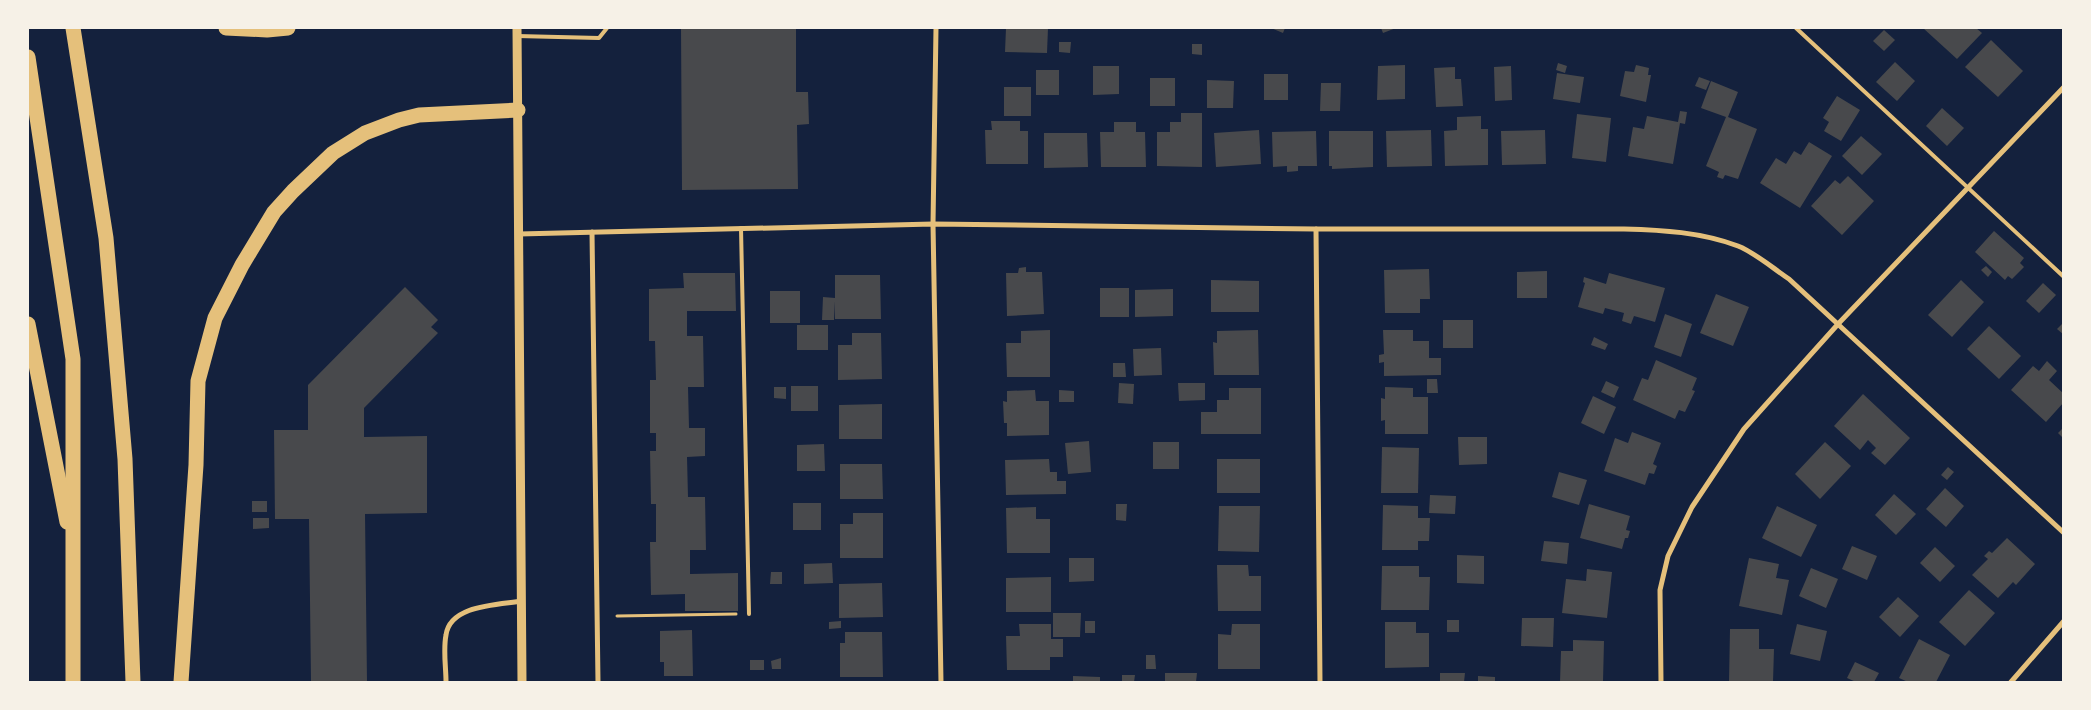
<svg xmlns="http://www.w3.org/2000/svg" width="2091" height="710" viewBox="0 0 2091 710" font-family="'Open Sans',sans-serif">
<rect width="100%" height="100%" fill="#14213d"/>
<!-- building -->
<g fill="#48494c">
<path d="M681 28H796V92H808L809 124 797 125 798 189 682 190Z"/>
<path d="M1006 28H1048L1047 53 1005 52Z"/>
<path d="M1271 28H1285L1283 33Z"/>
<path d="M1381 28H1396L1383 33Z"/>
<path d="M1923 28H1976L1982 33 1957 59Z"/>
<path d="M1884 30 1895 40 1884 51 1873 41Z"/>
<path d="M1991 40 2023 71 1998 97 1965 67Z"/>
<path d="M1059 42H1071L1070 53 1059 52Z"/>
<path d="M1192 44H1202V55L1192 54Z"/>
<path d="M1895 62 1915 81 1897 101 1876 82Z"/>
<path d="M1558 63 1567 66 1565 73 1556 70Z"/>
<path d="M1405 65V99L1377 100 1378 66Z"/>
<path d="M1636 65 1649 68 1648 75H1651L1646 102 1620 96 1625 71 1634 72Z"/>
<path d="M1093 66H1119V94L1093 95Z"/>
<path d="M1511 66 1512 100 1495 101 1494 67Z"/>
<path d="M1455 67V79H1461L1463 106 1436 107 1434 68Z"/>
<rect x="1036" y="70" width="23" height="25"/>
<path d="M1557 73 1584 77 1580 103 1553 99Z"/>
<rect x="1264" y="74" width="24" height="26"/>
<path d="M1699 77 1710 81 1706 90 1695 86Z"/>
<rect x="1150" y="78" width="25" height="28"/>
<path d="M1207 80 1234 81 1233 108H1207Z"/>
<path d="M1711 81 1738 92 1728 117 1757 129 1738 179 1725 175 1723 179 1717 177 1719 172 1706 166 1726 117 1701 108Z"/>
<path d="M1321 83H1341L1340 111H1320Z"/>
<rect x="1004" y="87" width="27" height="29"/>
<path d="M1837 96 1860 110 1841 141 1824 131 1829 122 1823 118Z"/>
<path d="M1942 108 1964 128 1947 146 1926 126Z"/>
<path d="M1680 111 1687 112 1685 124 1680 123 1673 164 1628 156 1633 127 1644 129 1647 116 1678 122Z"/>
<path d="M1181 113H1202V167L1157 166V132H1170V122H1181Z"/>
<path d="M1577 114 1611 118 1606 162 1572 158Z"/>
<path d="M1481 116V129H1488V165L1445 166 1444 131 1457 130V117Z"/>
<path d="M991 121H1020V131H1028V164H986L985 130H992Z"/>
<path d="M1114 122H1136V132H1145L1146 167H1101L1100 132H1114Z"/>
<path d="M1259 130 1261 164 1216 167 1214 133Z"/>
<path d="M1431 130 1432 166 1387 167 1386 131Z"/>
<path d="M1545 130 1546 164 1502 165 1501 131Z"/>
<path d="M1316 131 1317 166H1298V171L1287 172V166L1273 167 1272 132Z"/>
<path d="M1329 131H1373V167L1332 169V166H1329Z"/>
<path d="M1044 133H1087L1088 167 1044 168Z"/>
<path d="M1861 136 1882 154 1862 175 1842 156Z"/>
<path d="M1809 142 1832 156 1800 208 1760 183 1776 158 1786 164 1794 151 1801 155Z"/>
<path d="M1848 176 1874 201 1842 235 1811 206 1835 180 1840 184Z"/>
<path d="M1994 231 2024 258 2020 263 2024 267 2012 279 2008 276 2005 280 1975 252Z"/>
<path d="M1986 266 1992 272 1988 277 1981 270Z"/>
<path d="M1026 267V272H1042L1044 314 1007 316 1006 273H1018L1019 268Z"/>
<path d="M1429 269 1430 299H1420V313H1385L1384 270Z"/>
<path d="M1547 271V298H1517V272Z"/>
<path d="M683 273H735L736 311H687V336H703L704 387H688L689 428H705V456L687 457 688 497H705L706 550H690V574L738 573V611H685V594L651 595 650 542H656V504H651L650 451H656V433H650V380H656L655 341H649V289L684 288Z"/>
<path d="M1609 273 1665 288 1655 322 1634 316 1631 324 1622 321 1624 313 1605 308 1603 314 1578 307 1585 283 1583 282 1584 277 1606 284Z"/>
<path d="M835 275H880L881 319H835V301L834 320H822L823 297 835 298Z"/>
<path d="M1211 280 1259 281V312H1211Z"/>
<path d="M1961 280 1984 302 1952 337 1928 315Z"/>
<path d="M2043 283 2056 295 2039 313 2026 301Z"/>
<path d="M405 287 438 320 431 327 438 333 364 408V437L427 436V513L365 514 367 682H311L309 519H275L274 430H308V385Z"/>
<rect x="1100" y="288" width="29" height="29"/>
<path d="M1173 289V316L1135 317V290Z"/>
<rect x="770" y="291" width="30" height="32"/>
<path d="M1716 294 1749 307 1733 346 1700 333Z"/>
<path d="M1665 314 1692 324 1681 357 1654 347Z"/>
<rect x="1443" y="320" width="30" height="28"/>
<path d="M2064 322V335L2057 329Z"/>
<rect x="797" y="325" width="31" height="25"/>
<path d="M1989 326 2021 356 1999 379 1967 349Z"/>
<path d="M1050 330V377H1007L1006 343H1021V331Z"/>
<path d="M1258 330 1259 375H1214L1213 342 1217 343V331Z"/>
<path d="M1383 330H1413V341H1429V358H1441V375L1384 376V362L1379 363V355L1384 354Z"/>
<path d="M852 333H881L882 379 838 380V345H852Z"/>
<path d="M1594 337 1608 344 1605 350 1591 345Z"/>
<path d="M1161 348 1162 375 1134 376 1133 349Z"/>
<path d="M1656 360 1697 378 1692 390 1695 391 1685 412 1679 410 1675 419 1633 400 1642 378 1648 380Z"/>
<path d="M2047 361 2057 371 2049 380 2064 394V402L2046 422 2011 390 2033 366 2039 371Z"/>
<path d="M1113 363H1125L1126 377H1113Z"/>
<path d="M1427 379H1437L1438 393H1427Z"/>
<path d="M1606 381 1619 387 1614 398 1601 392Z"/>
<path d="M1119 383 1134 384 1133 404 1118 403Z"/>
<path d="M1178 383H1205V400L1179 401Z"/>
<rect x="791" y="386" width="27" height="25"/>
<path d="M774 387H786V399L774 398Z"/>
<path d="M1385 387 1413 388V397H1428V434H1385V420L1381 421V398L1385 399Z"/>
<path d="M1229 388H1261V434H1201V412H1217V400H1229Z"/>
<path d="M1035 390 1036 401H1049V435L1007 436V423H1004L1003 401 1007 402V391Z"/>
<path d="M1059 390 1074 391V402H1059Z"/>
<path d="M1863 394 1910 438 1885 465 1871 453 1876 448 1868 440 1860 450 1834 426Z"/>
<path d="M1593 396 1616 407 1604 434 1581 423Z"/>
<path d="M882 404V439H839V405Z"/>
<path d="M2064 427V439L2058 433Z"/>
<path d="M1632 432 1661 443 1653 464 1657 466 1654 474 1649 473 1645 485 1604 471 1615 438 1628 443Z"/>
<path d="M1458 437H1487V464L1459 465Z"/>
<path d="M1089 441 1091 472 1068 474 1065 443Z"/>
<rect x="1153" y="442" width="26" height="27"/>
<path d="M1825 442 1851 466 1820 499 1795 474Z"/>
<path d="M824 444 825 471H797V445Z"/>
<path d="M1382 447 1419 448 1418 493H1381Z"/>
<path d="M1049 459 1050 472H1057V481H1066V494L1006 495 1005 460Z"/>
<rect x="1217" y="459" width="43" height="34"/>
<path d="M840 464H882L883 499H840Z"/>
<path d="M1948 467 1954 472 1947 480 1941 475Z"/>
<path d="M1559 472 1587 480 1579 505 1552 497Z"/>
<path d="M1945 488 1964 506 1946 527 1926 509Z"/>
<path d="M1894 494 1916 514 1896 535 1875 515Z"/>
<path d="M1430 495 1456 496 1455 514 1429 513Z"/>
<rect x="252" y="501" width="15" height="11"/>
<rect x="793" y="503" width="28" height="27"/>
<path d="M1116 504H1127L1126 521 1116 520Z"/>
<path d="M1589 504 1630 516 1626 530 1630 531 1628 538H1625L1622 549 1580 538Z"/>
<path d="M1383 505 1418 506V518H1430L1429 541H1418V550H1382Z"/>
<path d="M1219 506H1260L1259 552 1218 551Z"/>
<path d="M1777 506 1817 525 1801 557 1762 538Z"/>
<path d="M1036 507V519H1050V553H1007L1006 508Z"/>
<path d="M853 513H883V558H840V524H853Z"/>
<path d="M253 518H269V528L253 529Z"/>
<path d="M2007 538 2035 564 2016 585 2013 582 1998 598 1972 575 1988 559 1984 556 1989 551 1992 553Z"/>
<path d="M1544 541 1569 543 1567 564 1541 561Z"/>
<path d="M1852 546 1877 556 1867 580 1842 569Z"/>
<path d="M1935 547 1955 566 1940 582 1920 563Z"/>
<path d="M1457 555 1484 556V584L1457 583Z"/>
<path d="M1069 558H1094V581L1069 582Z"/>
<path d="M1749 558 1779 564 1776 578 1789 580 1782 615 1739 606Z"/>
<path d="M832 563 833 583 804 584V564Z"/>
<path d="M1217 565H1248L1249 576H1261V611H1218Z"/>
<path d="M1382 566H1419V577H1430L1429 610H1381Z"/>
<path d="M1811 568 1838 579 1826 608 1799 596Z"/>
<path d="M1587 569 1612 572 1607 618 1562 613 1566 579 1586 581Z"/>
<path d="M771 572H782V584H770Z"/>
<path d="M1051 577V612H1006V578Z"/>
<path d="M882 583 883 617 839 618V584Z"/>
<path d="M1969 590 1995 613 1965 646 1939 622Z"/>
<path d="M1898 597 1919 616 1900 637 1879 617Z"/>
<path d="M1053 613H1081L1080 637H1053Z"/>
<path d="M1522 618H1554L1553 647 1521 646Z"/>
<rect x="1447" y="620" width="12" height="12"/>
<path d="M841 621V628L829 629V622Z"/>
<rect x="1085" y="621" width="10" height="12"/>
<path d="M1385 622H1416V633H1429V667L1385 668Z"/>
<path d="M1019 624H1051V639H1063V657H1050V670H1007L1006 636H1020Z"/>
<path d="M1232 624H1260V669H1218V634L1231 635Z"/>
<path d="M1797 624 1827 631 1820 661 1790 654Z"/>
<path d="M1730 629H1759V649H1774L1773 682H1729Z"/>
<path d="M692 630 693 676H664V662H660V631Z"/>
<path d="M845 632H882L883 677H840V643H845Z"/>
<path d="M1919 639 1950 655 1936 682H1908L1899 678Z"/>
<path d="M1573 640 1604 641 1603 682H1560L1561 651H1573Z"/>
<path d="M1146 655H1155L1156 669H1146Z"/>
<path d="M781 658V669H772L771 661Z"/>
<rect x="750" y="660" width="14" height="10"/>
<path d="M1855 662 1879 673 1874 682H1856L1847 678Z"/>
<path d="M1165 673H1197L1196 682H1165Z"/>
<path d="M1440 673H1465L1464 682H1440Z"/>
<path d="M1122 675H1135L1134 682H1122Z"/>
<path d="M1073 676 1100 677V682H1073Z"/>
<path d="M1478 676 1495 677V682H1478Z"/>
</g>
<g fill="none" stroke-linecap="round" stroke-linejoin="round">
<!-- path -->
<path stroke="#e5c07b" stroke-width="3" d="M617 616 736 614"/>
<!-- service -->
<g stroke="#e5c07b" stroke-width="4">
<path d="M1796 28 2064 277"/>
<path d="M517 36 599 38 607 28"/>
<path d="M741 228 749 614"/>
</g>
<!-- minor -->
<g stroke="#e5c07b" stroke-width="5">
<path d="M936 28 933 224 941 682"/>
<path d="M1316 229 1320 682"/>
<path d="M592 232 598 682"/>
<path d="M519 234 933 224 1316 229H1624C1662 230 1701 232 1738 246 1754 252 1774 269 1789 279L2064 533"/>
<path d="M446 682C446 667 443 650 446 635 450 605 497 605 522 601"/>
<path d="M1661 682 1660 590 1668 556 1692 507 1744 429 1839 323 2064 87"/>
<path d="M2011 682 2064 621"/>
</g>
<!-- tertiary -->
<path stroke="#e5c07b" stroke-width="9" d="M517 28 522 682"/>
<!-- motorway -->
<g stroke="#e5c07b" stroke-width="15">
<path d="M73 28 106 238 125 459 133 682"/>
<path d="M226 28 267 30 288 28"/>
<path d="M28 57 73 359V682"/>
<path d="M28 324 67 522"/>
<path d="M181 682 196 465 198 381 215 318 242 265 274 212 293 191 333 153 365 133 399 120 419 115 518 110"/>
</g>
</g>
<!-- border -->
<rect width="2091" height="710" fill="none" stroke="#f6f1e7" stroke-width="58"/>
</svg>
